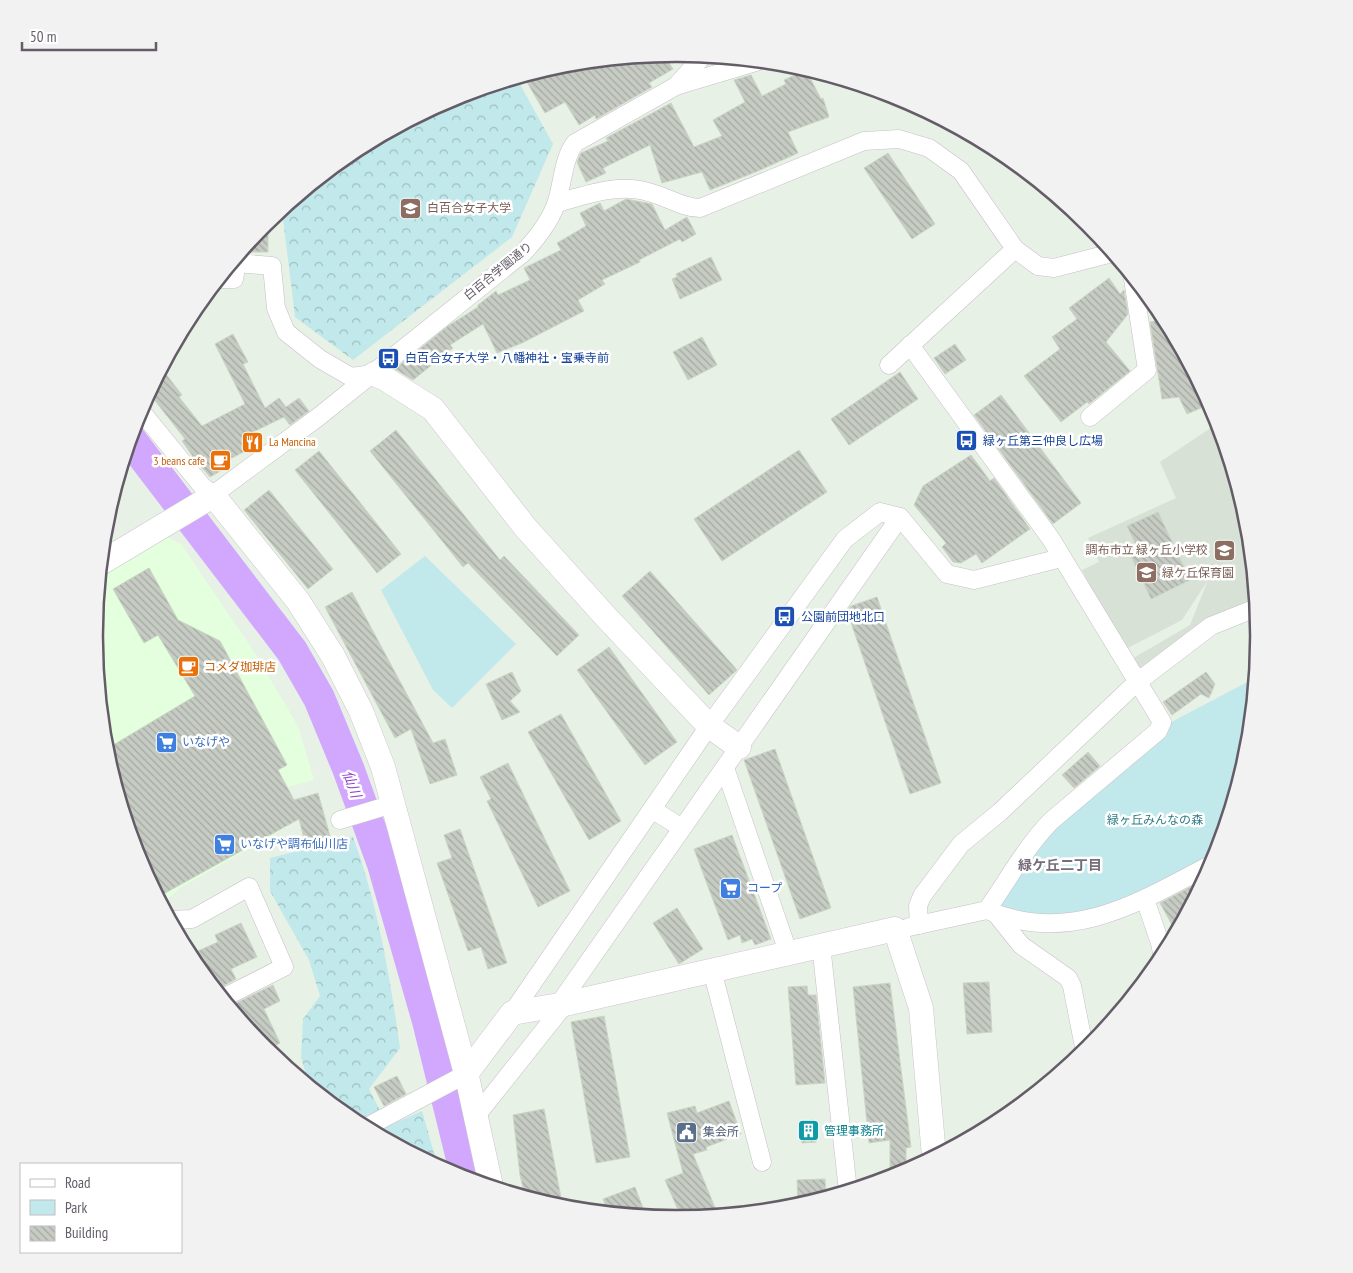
<svg xmlns="http://www.w3.org/2000/svg" width="1353" height="1273" viewBox="0 0 1353 1273" font-family="'PT Sans Narrow','Noto Sans JP',sans-serif">
<defs>
<pattern id="forest-crowns" width="20" height="18" patternUnits="userSpaceOnUse" patternTransform="scale(1.25)"><rect width="20" height="18" fill="#c1e8ea"/><path d="M2 6a3 3 0 1 1 6 0M12 15a3 3 0 1 1 6 0" fill="none" stroke="#a0bfc1"/></pattern>
<pattern id="building-back-hatch" width="6" height="6" patternUnits="userSpaceOnUse" patternTransform="scale(1.25)"><rect width="6" height="6" fill="#c6ccc3"/><path d="M-1 5l2 2M0 0l6 6M5-1l2 2" fill="none" stroke="#a4a9a2"/></pattern>
</defs>
<rect width="100%" height="100%" fill="#e8f1e6"/>
<!-- commercial -->
<path fill="#e3ffdd" d="M161 534 181 544 253 650 298 726 314 780 277 790 287 827 180 888 162 904 138 859 105 750 94 636 100 574Z"/>
<!-- education -->
<path fill="#d7e1d5" d="M1218 423 1248 523 1257 617 1214 632 1144 685 1130 660 1190 625 1208 580 1182 620 1122 651 1082 570 1099 562 1088 538 1176 498 1160 462Z"/>
<!-- forest -->
<g fill="url(#forest-crowns)">
<path d="M517 79 553 144 512 237 353 360 295 317 282 210 353 152 454 98Z"/>
<path d="M353 837C378 905 390 977 400 1048L369 1089 388 1126 422 1111 438 1167 353 1121 309 1085 301 1057 303 1019 320 996 309 960 270 891V858Z"/>
</g>
<!-- park -->
<g fill="#c1e8ea">
<path d="M425 556 516 644 452 708 433 690 381 590Z"/>
<path d="M1255 678 1248 750 1215 860 1102 917 997 915V895L1027 848 1160 728Z"/>
</g>
<g fill="none" stroke-linecap="round" stroke-linejoin="round">
<!-- river -->
<path stroke="#d2a8ff" stroke-width="32" d="M130 439 292 651 319 698 348 768 383 864 428 1021 467 1179"/>
</g>
<!-- building -->
<g fill="url(#building-back-hatch)" stroke="#c9d6c4">
<path d="M664 55 673 69 649 83 652 87 596 119 595 115 579 125 565 102 545 113 524 77 563 65Z"/>
<path d="M806 70 821 99 823 98 829 117 788 132 798 153 758 171 710 190 702 172 662 183 650 145 603 168 606 173 586 182 577 162 581 153 608 141 606 138 671 103 694 147 722 136 713 120 745 102 734 80 751 75 762 96 786 84 784 80Z"/>
<path d="M888 153 935 224 912 239 864 168Z"/>
<path d="M626 199 652 204 665 230 687 217 696 234 682 242 680 239 639 260 640 262 602 280 605 284 578 300 584 311 522 343 497 353 483 324 450 345 453 348 413 380 395 369 448 326 478 307V305L496 291 498 295 530 280 524 268 561 250 557 243 586 226 580 213 600 203 604 211Z"/>
<path d="M257 234H268V252H244L243 251Z"/>
<path d="M711 257 722 280 680 299 672 279 677 277 676 274Z"/>
<path d="M1109 278 1120 294 1124 290 1128 314 1106 342 1130 371 1089 404 1087 402 1061 422 1024 376 1060 349 1052 337 1077 319 1069 308Z"/>
<path d="M1165 319 1210 404 1187 414 1179 397 1162 399 1150 322Z"/>
<path d="M233 334 248 362 243 364 265 408 279 398 286 407 299 398 309 411 290 425 284 417 253 432 259 444 228 460 231 465 210 477 196 461 182 441 185 439 149 393 162 369 182 395 179 397 202 426 245 404 215 344Z"/>
<path d="M702 337 717 365 688 380 673 352Z"/>
<path d="M955 344 966 360 945 374 934 358Z"/>
<path d="M900 372 918 399 849 445 831 419Z"/>
<path d="M1001 395 1081 503 1053 524 974 415Z"/>
<path d="M396 430 500 560 504 556 579 635 557 656 468 563 463 567 370 451Z"/>
<path d="M799 450 827 492 722 561 694 519Z"/>
<path d="M319 451 401 554 377 573 295 470Z"/>
<path d="M971 455 990 481 994 478 1030 529 982 563 976 554 961 563 953 562 942 547 946 543 914 505 923 486Z"/>
<path d="M269 490 333 569 308 589 244 510Z"/>
<path d="M1158 512 1190 580 1151 599 1131 556 1139 551 1127 526Z"/>
<path d="M149 568 178 620 220 641 287 765 278 770 294 800 318 793 330 836 305 842 299 819 158 897 138 859 105 750 195 696 158 635 144 643 113 589Z"/>
<path d="M650 571 737 670 709 695 622 596Z"/>
<path d="M352 592 433 743 445 739 457 775 430 784 411 729 395 738 325 607Z"/>
<path d="M877 597 941 783 910 794 847 611 851 606Z"/>
<path d="M609 647 677 742 645 765 577 670Z"/>
<path d="M512 672 521 691 510 701 520 712 502 720 486 684Z"/>
<path d="M1206 672 1215 684 1209 698 1201 694 1172 715 1163 702Z"/>
<path d="M561 714 621 821 589 840 528 732Z"/>
<path d="M775 749 831 908 800 919 744 760Z"/>
<path d="M1088 752 1100 766 1074 788 1062 775Z"/>
<path d="M508 763 570 891 538 907 487 801 491 799 480 777Z"/>
<path d="M460 829 507 963 488 969 481 947 468 951 437 863 452 858 444 835Z"/>
<path d="M732 835 771 939 755 945 752 939 742 943 740 935 728 940 694 849Z"/>
<path d="M1204 880 1185 915 1176 932 1160 903Z"/>
<path d="M677 908 703 949 679 964 653 923Z"/>
<path d="M241 923 257 957 231 969 236 979 216 990 189 955 218 942 215 935Z"/>
<path d="M989 982 992 1032 967 1034 963 983Z"/>
<path d="M890 983 911 1147 906 1148V1171L890 1178V1140L869 1143 853 987Z"/>
<path d="M273 985 280 1001 264 1009 280 1043 266 1050 230 1006Z"/>
<path d="M807 986 808 995H816L825 1083 796 1085 788 987Z"/>
<path d="M604 1016 630 1157 596 1163 571 1022Z"/>
<path d="M397 1076 406 1094 384 1106 374 1087Z"/>
<path d="M729 1101 741 1134 706 1147 707 1150 693 1154 718 1215 682 1219 665 1180 683 1173 667 1113 695 1106 697 1113Z"/>
<path d="M544 1109 563 1208 541 1201 540 1194 525 1196 520 1175 513 1115Z"/>
<path d="M814 1120 816 1142 802 1143 800 1121Z"/>
<path d="M825 1179 826 1197 798 1206 797 1180Z"/>
<path d="M635 1187 646 1216 608 1212 603 1199Z"/>
</g>
<g fill="none" stroke-linecap="round" stroke-linejoin="round">
<defs>
<g id="street">
<path d="M676 86 756 62"/>
<path d="M557 203C586 195 619 183 648 192 666 196 682 208 700 208L864 141 899 139 929 148 961 171 1015 249 1038 266 1054 268 1112 253"/>
<path d="M236 259 237 263 272 266 276 308 286 332 320 359 351 377 373 374"/>
<path d="M220 279H234L237 263"/>
<path d="M910 345 1051 539 1162 722 1158 731 1051 821C1025 848 1008 880 987 910"/>
<path d="M889 365 1015 249"/>
<path d="M140 410 202 486 213 495"/>
<path d="M1090 417 1147 370 1133 279"/>
<path d="M206 500 317 418 523 253C537 238 551 221 557 201 563 182 563 159 575 143L676 86 703 56"/>
<path d="M725 768 788 952"/>
<path d="M653 810 682 828"/>
<path d="M340 820 393 804"/>
<path d="M1145 899 1160 943 1163 957"/>
<path d="M997 915 1021 945 1068 978 1072 986 1085 1052"/>
<path d="M170 920 192 919 249 887 284 967 223 998"/>
<path d="M919 925 918 906 922 896 961 844 1000 812 1136 683 1211 626 1256 608"/>
<path d="M909 927 987 910C1071 946 1139 902 1212 864"/>
<path d="M821 945 848 1191"/>
<path d="M712 970 762 1162"/>
<path d="M512 1013 709 726 845 539 880 512 900 517 947 574 974 580 1061 558"/>
<path d="M476 1116 565 1004 564 997 900 517"/>
<path d="M365 1128 466 1074"/>
</g>
<g id="secondary">
<path d="M374 374 384 378 433 409 525 527 606 617 709 726 739 747"/>
<path d="M213 495 298 601 333 656 361 711 383 767 468 1081 491 1186"/>
<path d="M101 563 206 500"/>
<path d="M466 1074 512 1013 565 1004 895 929 921 1008 934 1156"/>
</g>
</defs>
<!-- street casing -->
<use href="#street" stroke="#c6bfc8" stroke-width="19"/>
<!-- secondary casing -->
<use href="#secondary" stroke="#ccc4cf" stroke-width="25"/>
<!-- street -->
<use href="#street" stroke="#fff" stroke-width="18"/>
<!-- secondary -->
<use href="#secondary" stroke="#fff" stroke-width="24"/>
</g>
<!-- icons -->
<defs>
<symbol id="university-square" viewBox="-11 -11 22 22"><rect x="-9" y="-9" width="18" height="18" rx="4" fill="#8d6e63" stroke="#fff"/><path d="M0-5L7-2L0 1L-7-2ZM-4 1L0 2.5L4 1V4Q0 6-4 4Z" fill="#fff"/></symbol>
<symbol id="bus-square" viewBox="-11 -11 22 22"><rect x="-9" y="-9" width="18" height="18" rx="4" fill="#1a4fb4" stroke="#fff"/><path d="M-5-6H5V4H4V6H2V4H-2V6H-4V4H-5ZM-3.5-4V0h7V-4ZM-3.5 1.2v1.5H-2V1.2ZM2 1.2v1.5H3.5V1.2Z" fill="#fff"/></symbol>
<symbol id="restaurant-square" viewBox="-11 -11 22 22"><rect x="-9" y="-9" width="18" height="18" rx="4" fill="#e8710a" stroke="#fff"/><path d="M-5-6h1v4h1v-4h1v4h1v-4h1v5L-1.5 .5V6h-2V.5L-5-1ZM5-6V6H3V1.5H1.5Q1.5-4 5-6Z" fill="#fff"/></symbol>
<symbol id="cafe-square" viewBox="-11 -11 22 22"><rect x="-9" y="-9" width="18" height="18" rx="4" fill="#e8710a" stroke="#fff"/><path d="M-5.5-4.5H6V0H3Q3 3.5 0 3.5H-2.5Q-5.5 3.5-5.5 0ZM3-3.2v2h1.7v-2ZM-6 4.5H4V6H-6Z" fill="#fff"/></symbol>
<symbol id="school-square" viewBox="-11 -11 22 22"><rect x="-9" y="-9" width="18" height="18" rx="4" fill="#8d6e63" stroke="#fff"/><path d="M0-5L7-2L0 1L-7-2ZM-4 1L0 2.5L4 1V4Q0 6-4 4Z" fill="#fff"/></symbol>
<symbol id="supermarket-square" viewBox="-11 -11 22 22"><rect x="-9" y="-9" width="18" height="18" rx="4" fill="#3f7fe0" stroke="#fff"/><path d="M-6-5.5h2.5l.6 2H6L4.5 2H-2.5L-4.4-4H-6ZM-1.5 3.2a1.3 1.3 0 1 0 .1 0ZM3 3.2a1.3 1.3 0 1 0 .1 0Z" fill="#fff"/></symbol>
<symbol id="building-square" viewBox="-11 -11 22 22"><rect x="-9" y="-9" width="18" height="18" rx="4" fill="#0f9aa8" stroke="#fff"/><path d="M-4-6H4V6H1V3H-1V6H-4ZM-2.5-4.3h1.7v1.8h-1.7ZM.8-4.3h1.7v1.8H.8ZM-2.5-1h1.7V.8h-1.7ZM.8-1h1.7V.8H.8Z" fill="#fff"/></symbol>
<symbol id="civic-square" viewBox="-11 -11 22 22"><rect x="-9" y="-9" width="18" height="18" rx="4" fill="#5c6f8a" stroke="#fff"/><path d="M-.6-6.5H3V-4.5H.6V-3L4-1V1h2V6H-6V1h2V-1L-.6-3ZM-1.2 2.5V6h2.4V2.5Z" fill="#fff"/></symbol>
</defs>
<g fill-rule="evenodd">
<use href="#university-square" x="398" y="196" width="25" height="25"/>
<use href="#bus-square" x="376" y="346" width="25" height="25"/>
<use href="#bus-square" x="954" y="428" width="25" height="25"/>
<use href="#restaurant-square" x="240" y="430" width="25" height="25"/>
<use href="#cafe-square" x="208" y="448" width="25" height="25"/>
<use href="#school-square" x="1212" y="538" width="25" height="25"/>
<use href="#school-square" x="1134" y="560" width="25" height="25"/>
<use href="#bus-square" x="772" y="604" width="25" height="25"/>
<use href="#cafe-square" x="176" y="654" width="25" height="25"/>
<use href="#supermarket-square" x="154" y="730" width="25" height="25"/>
<use href="#supermarket-square" x="212" y="832" width="25" height="25"/>
<use href="#supermarket-square" x="718" y="876" width="25" height="25"/>
<use href="#building-square" x="796" y="1118" width="25" height="25"/>
<use href="#civic-square" x="674" y="1120" width="25" height="25"/>
</g>
<g text-anchor="middle" stroke-width="5" stroke-linejoin="round" paint-order="stroke">
<!-- education labels -->
<g font-size="12" fill="#785e54" stroke="#fff" text-anchor="start">
<text x="427" y="212">白百合女子大学</text>
<text x="1208" y="554" text-anchor="end">調布市立 緑ヶ丘小学校</text>
<text x="1162" y="577">緑ケ丘保育園</text>
</g>
<!-- street labels -->
<g font-size="12" fill="#645d68" stroke="#fff">
<text transform="translate(498 271) rotate(-39)" y="4">白百合学園通り</text>
</g>
<!-- transit labels -->
<g font-size="12" fill="#164399" stroke="#fff" text-anchor="start">
<text x="405" y="362">白百合女子大学・八幡神社・宝乗寺前</text>
<text x="983" y="445">緑ヶ丘第三仲良し広場</text>
<text x="801" y="621">公園前団地北口</text>
</g>
<!-- food labels -->
<g font-size="12" fill="#c56008" stroke="#fff" text-anchor="start">
<text x="269" y="446">La Mancina</text>
<text x="205" y="465" text-anchor="end">3 beans cafe</text>
<text x="204" y="671">コメダ珈琲店</text>
</g>
<!-- shop labels -->
<g font-size="12" fill="#366cbe" stroke="#fff" text-anchor="start">
<text x="182" y="746">いなげや</text>
<text x="240" y="848">いなげや調布仙川店</text>
<text x="747" y="892">コープ</text>
</g>
<!-- park labels -->
<g font-size="12" fill="#2e7d86" stroke="#fff">
<text x="1155" y="824">緑ヶ丘みんなの森</text>
</g>
<!-- culture labels -->
<g font-size="12" fill="#0d838f" stroke="#fff" text-anchor="start">
<text x="824" y="1135">管理事務所</text>
</g>
<!-- service labels -->
<g font-size="12" fill="#4e5e75" stroke="#fff" text-anchor="start">
<text x="703" y="1136">集会所</text>
</g>
<!-- water labels -->
<g font-size="14" font-style="italic" fill="#9040cd" stroke="#fff">
<text transform="translate(352 784) rotate(69)" y="5">仙川</text>
</g>
<!-- neighbourhood labels -->
<g font-size="14" font-weight="bold" fill="#756e7a" stroke="#fff">
<text x="1060" y="870">緑ケ丘二丁目</text>
</g>
</g>
<!-- crop -->
<path d="M0 0H1353V1273H0ZM676 62H677A573 573 0 0 1 1250 635V637A573 573 0 0 1 677 1210H676A573 573 0 0 1 103 637V635A573 573 0 0 1 676 62Z" fill="#f3f2f3" fill-rule="evenodd"/>
<path fill="none" stroke="#645d68" stroke-width="2.5" d="M676 62H677A573 573 0 0 1 1250 635V637A573 573 0 0 1 677 1210H676A573 573 0 0 1 103 637V635A573 573 0 0 1 676 62Z"/>
<!-- legend -->
<rect x="20" y="1163" width="162" height="90" fill="#ffffff" stroke="#c1bec3"/>
<rect x="30" y="1179" width="25" height="8" fill="#ffffff" stroke="#c1bec3"/>
<text x="65" y="1188" font-size="15" fill="#645d68">Road</text>
<rect x="30" y="1200" width="25" height="15" fill="#c1e8ea" stroke="#c1bec3"/>
<text x="65" y="1213" font-size="15" fill="#645d68">Park</text>
<rect x="30" y="1226" width="25" height="15" fill="url(#building-back-hatch)" stroke="#c1bec3"/>
<text x="65" y="1238" font-size="15" fill="#645d68">Building</text>
<!-- scale -->
<path d="M22 42v8h134v-8" fill="none" stroke="#645d68" stroke-width="2.5"/>
<text x="30" y="42" font-size="15" fill="#645d68" stroke="#ffffff" stroke-width="4" paint-order="stroke">50 m</text>
</svg>
